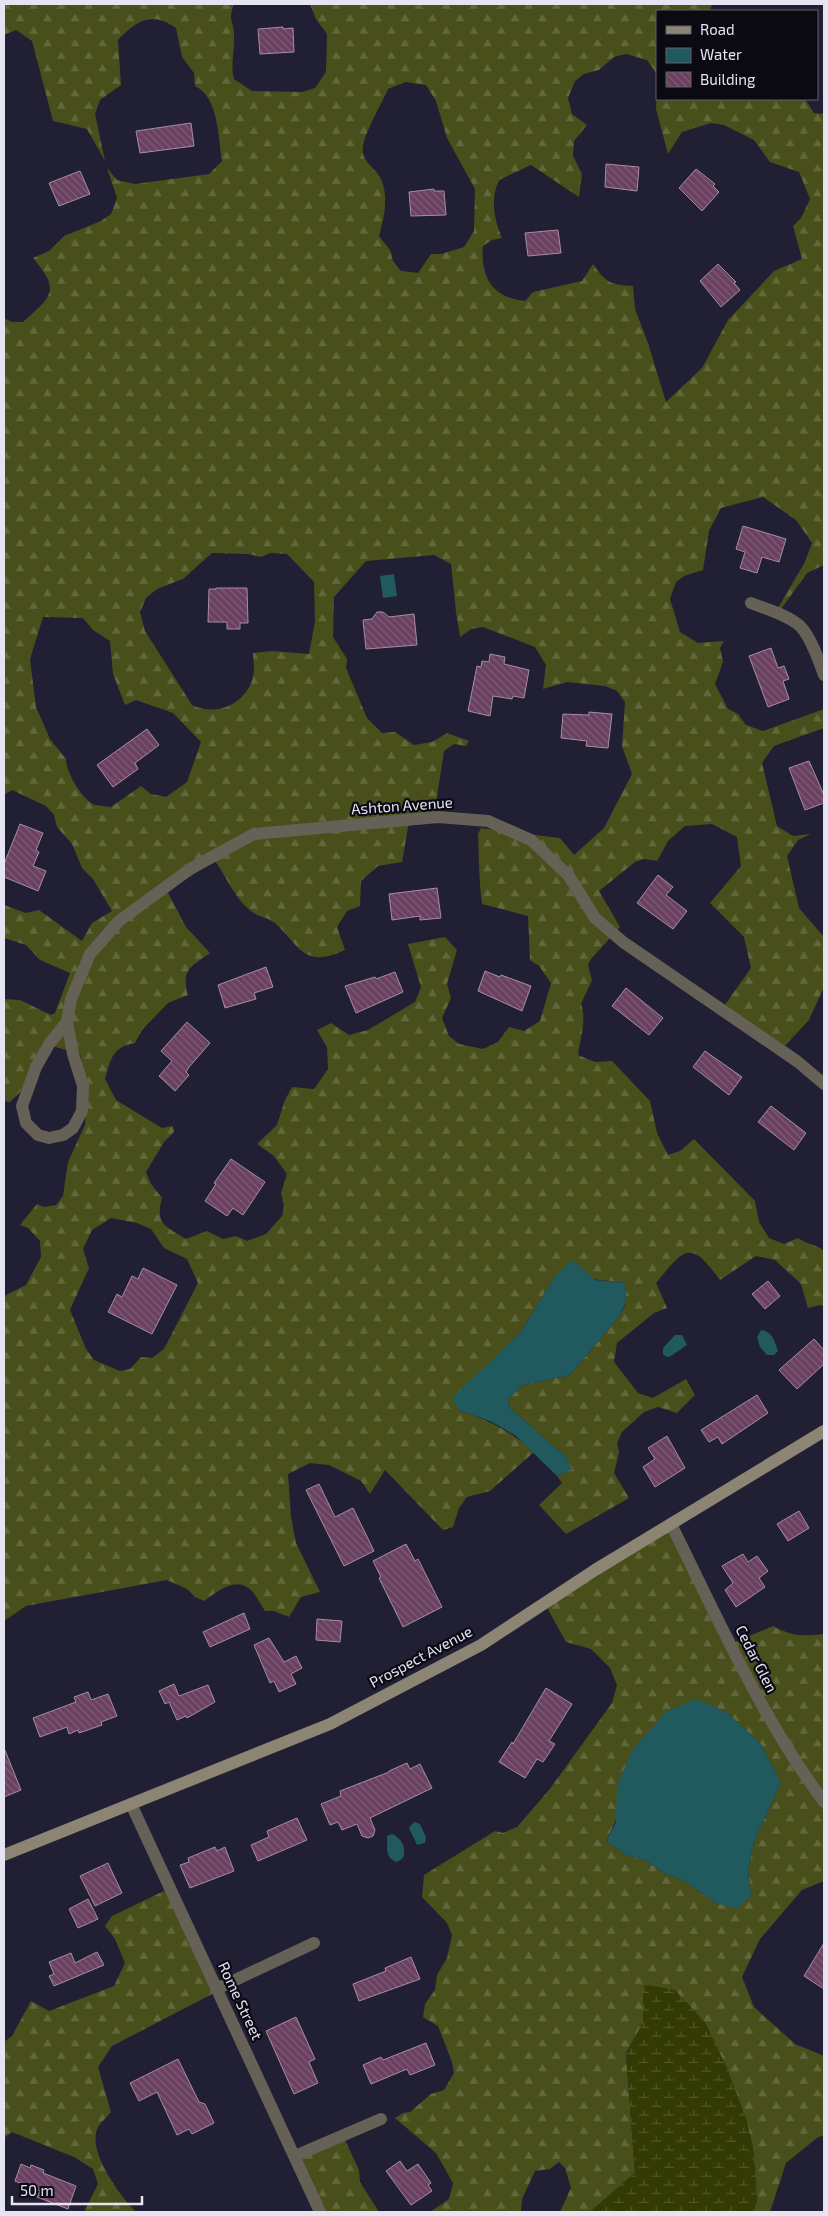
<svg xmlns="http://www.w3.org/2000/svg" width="828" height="2216" viewBox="0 0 828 2216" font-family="'Exo 2',sans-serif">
<defs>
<pattern id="forest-firs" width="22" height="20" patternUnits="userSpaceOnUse" patternTransform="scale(1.25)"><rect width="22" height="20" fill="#484f1a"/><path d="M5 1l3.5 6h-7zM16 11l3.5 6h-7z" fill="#62683c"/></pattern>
<pattern id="wetland-marsh" width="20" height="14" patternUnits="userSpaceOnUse" patternTransform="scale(1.25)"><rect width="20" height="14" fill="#333a04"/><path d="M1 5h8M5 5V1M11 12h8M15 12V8" fill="none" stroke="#505629"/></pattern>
<pattern id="building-back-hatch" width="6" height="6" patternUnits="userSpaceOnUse" patternTransform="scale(1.25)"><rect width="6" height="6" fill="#6a4060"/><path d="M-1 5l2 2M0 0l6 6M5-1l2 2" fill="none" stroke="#7f5b77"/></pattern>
</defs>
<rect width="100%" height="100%" fill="#201f34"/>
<!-- forest -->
<g fill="url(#forest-firs)" fill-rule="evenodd">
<path d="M4 4H234C227 24 234 18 234 35 235 50 230 64 234 79L252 91 302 92 315 88 326 72 327 34 316 19 310 4H712L710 11H657V74L647 60 626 54 614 57 599 70 584 74 575 81 568 98 572 114 587 125 574 141 573 156 582 174 579 197 531 165 499 180C490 199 494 219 502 238L492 240 483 246C480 277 493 298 525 301L533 292 582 281 593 264C606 283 611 285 633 286L635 309 648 343 666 402 702 368 728 320 774 271 802 259 793 226 801 218 810 199 799 172 770 162 754 140 724 125 711 123 682 132 668 154 656 109 657 90V99H805L814 113 824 114V565L807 573 779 612 775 613 805 562 812 543 796 520 763 497 721 508 709 531 703 570 684 576 676 582 670 599 680 632 698 643 724 641 720 648 723 662 715 684 728 709 738 714 746 725 763 731 824 709V728L774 746 762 763 777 826 793 836 811 834 798 840 787 856 799 908 824 937V987L809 1020 781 1050 722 1009 751 968 744 937 710 903 741 866 737 837 712 824 685 826 668 841 657 861 644 859 635 862 599 891 620 927 591 959 588 965 592 980 581 1004C587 1019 580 1039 578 1055L595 1062 612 1061 650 1101 657 1133 668 1155 680 1151 694 1139 755 1201 759 1222 769 1238 784 1244 798 1238C806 1244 818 1245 824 1251V1306L820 1305 808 1308 801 1284 775 1260 756 1256 720 1280C690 1239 685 1248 656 1283L667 1308 654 1313 617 1343 614 1362 638 1393 653 1398 686 1379 695 1395 677 1413 658 1407 644 1412 622 1432 617 1443 619 1453 614 1473 629 1498 566 1534 539 1505 562 1483 557 1476 571 1469 566 1457 509 1407 508 1399 523 1385 570 1375 617 1319 625 1305 626 1283 556 1275 520 1333 453 1398 459 1410C489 1421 510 1430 534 1452L490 1491 467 1497 459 1508 453 1527 443 1530 385 1470 370 1494 361 1481 329 1465 310 1463 288 1474 291 1517 296 1543 320 1592 301 1597 289 1617 274 1611H265C260 1604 255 1592 248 1588 233 1577 216 1593 204 1601L195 1597 187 1589 167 1580 26 1606 4 1621V1296L26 1285 41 1257 40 1241 28 1228 20 1225 37 1204 44 1207 56 1205 63 1196 68 1162 85 1125 87 1087 80 1054 42 1043 24 1088 10 1102 4 1101V999L20 1000 51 1015 55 1013 70 973 40 960 26 945 4 938V905L26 913 39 910 82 941 92 923 112 911 93 879 82 868 72 844 57 827 54 815 46 806 12 790 4 795V318L12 322H23C52 296 61 291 33 258L49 251 64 236 101 221 111 214 117 198 107 168 117 180 135 184 209 174 222 161C218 138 219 97 195 86L194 73 182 57 176 28C152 11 137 20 118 40L121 85 100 100 95 114 105 161 87 129 53 121 32 41 16 30 4 35ZM406 82 426 85 436 101 447 138 475 189 474 231 464 247 441 254H431L418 273 401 271 393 261 390 250 379 236C384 218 389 197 381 179 376 168 360 161 363 146 366 130 381 105 388 89ZM212 553 248 554 261 557 270 553 287 554 314 582 315 621 309 654 271 651 253 653C253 661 255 670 253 677 246 704 217 717 192 705L145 631 140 612 146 598 157 589 183 579ZM434 555 451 564 456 612 460 637 471 629 483 627 535 647 546 665 543 689 567 682 605 686 617 691 625 702 622 746 632 774 604 828 574 855 560 838 481 828 478 834C479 858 479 882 482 904L528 916 530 960 539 966 551 983 540 1021 524 1031 509 1027 498 1042 483 1049 459 1044 449 1036 442 1018 451 998 447 984 457 950 445 937 408 944 421 987 415 1002 368 1030 349 1035 331 1023 317 1030 327 1047 328 1069 314 1089 292 1087 285 1100 277 1125 257 1144 274 1156 287 1174 281 1193 284 1206 282 1216 266 1234 247 1241 236 1236 223 1239 207 1231 186 1239C165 1226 155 1224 162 1198L151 1184 146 1172 164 1142 174 1132 173 1126 162 1128 116 1100 105 1079C111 1059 112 1047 135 1043L142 1030 168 1003 188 995C181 969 191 967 210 953L186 927 167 891 215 861C227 877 234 898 251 911 258 917 268 917 275 923 301 947 303 969 345 950L337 927 347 911 360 906 361 881 378 866 402 862 409 822 434 816 444 751 454 744 466 746 469 741 447 733 432 742 414 745 395 732 382 733 367 718 346 668 347 659 333 637 334 597 366 561ZM43 617 83 618 93 630 110 641 113 674 125 705 136 700 173 713 201 742 187 782 166 797 151 794 141 786 111 807C106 806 100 806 95 805 82 800 66 772 66 759L50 739 36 707 30 659ZM111 1218 137 1223 151 1229 164 1248 187 1259 198 1283 164 1349 152 1358 141 1357 130 1369 120 1371 94 1360 86 1349 70 1310 89 1268 83 1249 92 1230Z"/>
<path d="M672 1529 733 1643 773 1626C794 1637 801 1636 824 1634V1881L802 1890 760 1939 742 1977 754 2007 795 2044 824 2056V2135L817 2138 786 2163 770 2212H753L757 2200 753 2148 746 2119 726 2066 643 1986V2023L626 2053 635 2173 590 2212H560L571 2188 565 2168 559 2162 550 2169 535 2171 522 2199 521 2212H430L449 2199 453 2183 436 2153 395 2118 403 2113 410 2112 431 2094 444 2090 454 2073 452 2062 438 2026 423 2017 425 2004 435 1990 437 1975 447 1958 452 1935 447 1923 422 1897 424 1875 495 1831 503 1833 517 1827 549 1790 612 1703 617 1685 610 1668 591 1649 566 1642 546 1606ZM667 1712H726L760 1743 781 1782 754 1842 748 1871 751 1896 716 1903 683 1880 666 1874 645 1860 626 1855 606 1841Z"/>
<path d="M168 1889 216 1992 112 2046 98 2067 111 2112C107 2117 101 2122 98 2127 86 2151 120 2196 136 2212H84L98 2184 93 2169 74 2157 12 2132 4 2138V2042L12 2036 31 2001 49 2011 114 1986 125 1963 115 1939 105 1926 112 1916Z"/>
<path d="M345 2140 359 2170 360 2182 379 2212H320L297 2159Z"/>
</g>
<!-- wetland -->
<path fill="url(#wetland-marsh)" d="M648 1985 675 1990 705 2022 726 2066 746 2119 753 2148 757 2200 753 2212H590L635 2173 626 2053 643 2023V1986Z"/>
<!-- water -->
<g fill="#205a5f">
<path d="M394 574 397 596 383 598 380 576Z"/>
<path d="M573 1260 595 1280 626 1283 625 1304 617 1319 570 1375 523 1385 508 1399 509 1407 566 1457 572 1469 557 1476 516 1436 492 1422 459 1410 452 1398 520 1333 556 1275Z"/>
<path d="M761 1330C772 1331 775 1342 778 1351L774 1355H767L760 1347 757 1337Z"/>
<path d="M675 1335H682L687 1345 671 1356 667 1357 663 1354V1348Z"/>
<path d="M697 1699 726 1712 760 1743 781 1782 754 1842 748 1871 751 1896 736 1909 716 1903 683 1880 666 1874 645 1860 626 1855 606 1841 616 1822 617 1786 632 1750 667 1711Z"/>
<path d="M414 1822 420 1824 426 1837 425 1843 417 1845 409 1828Z"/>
<path d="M392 1834C401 1838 407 1847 403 1858L397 1862C384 1858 388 1847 387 1836Z"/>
</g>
<!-- building -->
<g fill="url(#building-back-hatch)" stroke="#a78ea0">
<path d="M283 27V29L293 28 294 52 260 54 258 29Z"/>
<path d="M191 123 194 146 140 153 136 131Z"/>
<path d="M606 164 639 167 637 191 605 187Z"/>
<path d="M696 169 715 184 713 186 719 192 702 211 679 188Z"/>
<path d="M80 171 90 194 59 206 49 183Z"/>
<path d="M434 189V191H444L446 215 411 216 409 192Z"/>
<path d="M558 230 561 253 528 256 525 233Z"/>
<path d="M718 264 736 282 734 283 740 290 721 307 700 281Z"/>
<path d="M743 526 786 539 779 562 762 557 757 573 740 568 745 552 736 549Z"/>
<path d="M216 588H247L248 623H240V629H227V622H208L209 589H216Z"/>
<path d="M377 612H383L389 617 414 614 417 645 366 649 363 620 372 619Z"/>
<path d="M771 648 778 668 784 666 789 679 783 681 789 699 768 707 749 656Z"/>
<path d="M490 654 505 657 504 664 529 670 524 698 513 696 512 699 493 696 490 716 468 711 477 666 481 667 482 661 489 662Z"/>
<path d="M589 712 612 714 608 748 586 746 587 741 561 738 563 714 589 715Z"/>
<path d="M147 729 159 745 135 763 138 769 113 787 97 765Z"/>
<path d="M809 761 824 795V803L805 810 789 768Z"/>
<path d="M20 824 43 833 36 850 39 852 33 866 46 871 38 891 4 877V864Z"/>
<path d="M658 875 673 887 666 895 687 911 673 929 637 903Z"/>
<path d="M437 888 441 918 420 920V916L392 920 389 894Z"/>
<path d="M266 967 273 987 254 993 256 999 225 1008 218 985Z"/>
<path d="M485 971 500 977 501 975 531 986 522 1011 478 991Z"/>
<path d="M395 972 403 992 356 1013 345 986 375 977 376 979Z"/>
<path d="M626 988 663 1018 649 1035 612 1006Z"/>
<path d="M187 1022 210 1043 189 1067 186 1072 189 1075 175 1091 159 1076 172 1061 161 1051Z"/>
<path d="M705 1051 742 1077 729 1095 693 1067Z"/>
<path d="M771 1106 806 1133 794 1150 758 1122Z"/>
<path d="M231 1159 265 1182 243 1215 233 1208 227 1216 205 1201 216 1184 214 1183Z"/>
<path d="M143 1268 177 1285 152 1334 108 1312 117 1294 122 1297 132 1276 138 1279Z"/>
<path d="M768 1281 780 1296 765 1309 752 1294Z"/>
<path d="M814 1339 824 1350V1364L797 1389 779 1370Z"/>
<path d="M757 1395 768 1413 722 1444 718 1437 709 1442 701 1430Z"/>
<path d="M667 1436 685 1468 655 1487 643 1467 655 1459 648 1448Z"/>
<path d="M319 1484 335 1517 353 1508 374 1551 344 1566 306 1490Z"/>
<path d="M799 1511 809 1528 788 1541 777 1524Z"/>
<path d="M406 1544 415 1561 418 1559 442 1607 403 1627 379 1578 381 1577 373 1561Z"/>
<path d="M743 1554 748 1562 757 1556 768 1571 759 1578 765 1587 736 1607 725 1590 733 1583 722 1566Z"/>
<path d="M244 1613 250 1629 210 1647 203 1632Z"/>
<path d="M317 1619 342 1621 340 1642 316 1640Z"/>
<path d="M269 1638 284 1662 296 1656 302 1668 291 1674 296 1684 279 1692 274 1681 270 1683 254 1645Z"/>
<path d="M174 1684 179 1696 208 1685 215 1702 187 1718 186 1716 177 1720 169 1702 165 1704 159 1691Z"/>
<path d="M546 1688 572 1704 549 1741 555 1744 543 1762 537 1759 525 1778 499 1762 512 1742 513 1744Z"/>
<path d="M88 1692 91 1700 108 1694 117 1716 101 1722 102 1725 79 1733 78 1730 69 1734 67 1727 40 1737 33 1718 76 1702 74 1697Z"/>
<path d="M4 1748 21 1790 4 1797Z"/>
<path d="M407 1763 410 1769 420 1764 432 1788 370 1818 375 1830 373 1836 368 1838 362 1836 357 1824 342 1830 338 1822 330 1825 321 1804 341 1796 340 1791 389 1772V1771Z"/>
<path d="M297 1818 307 1840 258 1861 251 1845 269 1837 267 1831Z"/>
<path d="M215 1847 217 1851 225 1847 234 1871 190 1888 180 1865 189 1862 188 1858Z"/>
<path d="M108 1863 122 1893 95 1906 80 1876Z"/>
<path d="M88 1899 98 1919 78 1928 69 1909Z"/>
<path d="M824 1943V1989L804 1976Z"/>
<path d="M97 1952 104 1965 54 1986 49 1976 54 1974 49 1962 71 1953 75 1963Z"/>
<path d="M411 1957 420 1979 359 2001 353 1984 386 1971 385 1968Z"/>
<path d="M296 2017 315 2059 309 2062 318 2083 294 2094 266 2031Z"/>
<path d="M426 2043 435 2065 410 2075 407 2069 371 2084 363 2065 381 2057 383 2060Z"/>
<path d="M178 2059 199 2102 205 2104 214 2123 192 2134 189 2129 177 2135 157 2092 139 2101 130 2083Z"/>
<path d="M400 2161 407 2171 418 2164 431 2183 428 2185 432 2191 411 2205 386 2171Z"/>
<path d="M21 2164 30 2168 31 2165 44 2170 43 2173 76 2186 68 2209 37 2197 40 2191 15 2181Z"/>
</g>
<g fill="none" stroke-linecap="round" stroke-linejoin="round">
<!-- street -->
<g stroke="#656156" stroke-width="12">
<path d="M751 603C766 609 788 615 800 626 811 637 819 661 824 675"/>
<path d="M67 1022 49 1044 36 1067 22 1106 26 1123 38 1135 49 1138 63 1135 73 1128 82 1111 83 1086 73 1054 67 1022 71 999 90 954 119 921 190 869 254 834 438 817 488 821 531 840 569 876 595 918 623 942 798 1062 824 1084"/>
<path d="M671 1524C718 1619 761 1717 824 1802"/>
<path d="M131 1804 320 2212"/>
<path d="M216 1989 314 1943"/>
<path d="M295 2156 381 2119"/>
</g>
<!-- secondary -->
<path stroke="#8c8573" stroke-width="12" d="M4 1855 330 1724 481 1645 595 1570 824 1431"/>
</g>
<g text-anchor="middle" stroke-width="4.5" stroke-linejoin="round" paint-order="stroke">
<!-- street labels -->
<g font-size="15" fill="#e5e4f3" stroke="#0b0a13">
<text transform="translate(402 806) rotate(-4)" y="5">Ashton Avenue</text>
<text transform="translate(421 1657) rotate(-28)" y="5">Prospect Avenue</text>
<text transform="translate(756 1659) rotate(63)" y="5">Cedar Glen</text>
<text transform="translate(240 2001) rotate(65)" y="5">Rome Street</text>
</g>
</g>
<!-- border -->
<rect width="828" height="2216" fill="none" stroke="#e5e4f3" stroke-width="10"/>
<!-- legend -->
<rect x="656" y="10" width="162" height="90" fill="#0b0a13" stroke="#62616d"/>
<rect x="666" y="26" width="25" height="8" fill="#8c8573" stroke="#62616d"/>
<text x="700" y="35" font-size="15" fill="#e5e4f3">Road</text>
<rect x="666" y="48" width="25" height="15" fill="#205a5f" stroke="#62616d"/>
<text x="700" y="60" font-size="15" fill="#e5e4f3">Water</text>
<rect x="666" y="72" width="25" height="15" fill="url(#building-back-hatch)" stroke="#62616d"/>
<text x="700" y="85" font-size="15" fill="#e5e4f3">Building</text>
<!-- scale -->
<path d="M12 2196v8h130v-8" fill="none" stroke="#e5e4f3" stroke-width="2.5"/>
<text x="20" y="2196" font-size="15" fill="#e5e4f3" stroke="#0b0a13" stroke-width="4" paint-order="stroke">50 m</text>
</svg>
